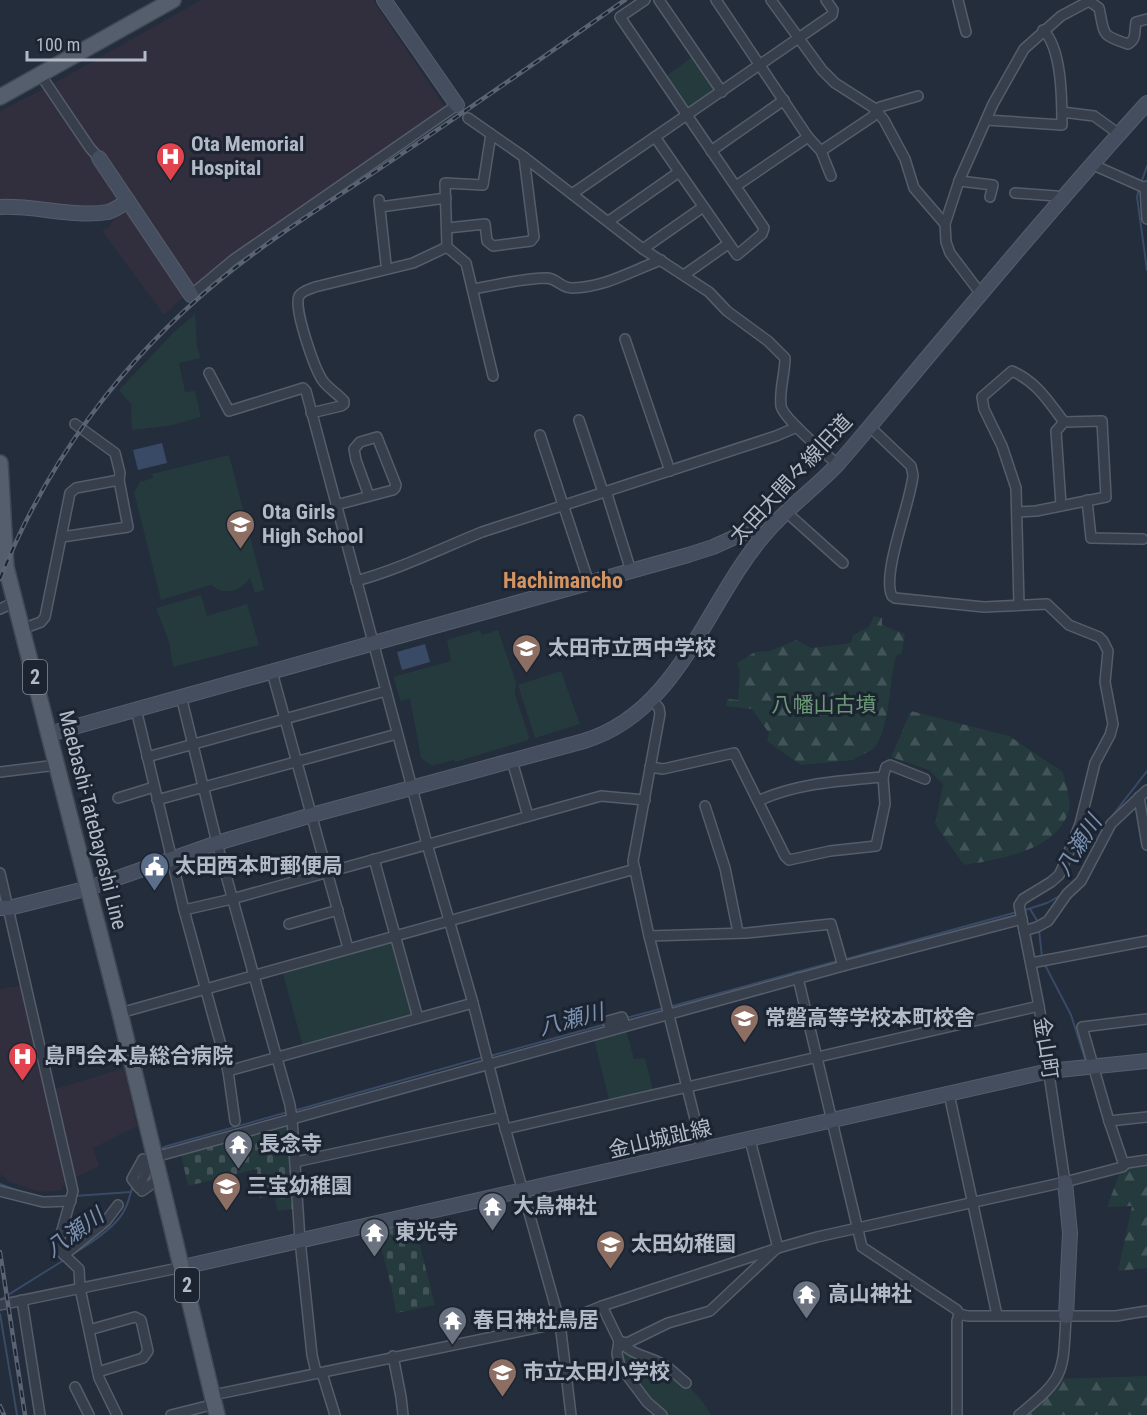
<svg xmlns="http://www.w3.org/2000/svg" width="1147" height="1415" viewBox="0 0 1147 1415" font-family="'Roboto Condensed','Noto Sans JP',sans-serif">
<defs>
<pattern id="forest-firs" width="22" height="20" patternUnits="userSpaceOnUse" patternTransform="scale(1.5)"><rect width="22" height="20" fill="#253a3d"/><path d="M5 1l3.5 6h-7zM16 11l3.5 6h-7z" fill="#425458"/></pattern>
<pattern id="cemetery-stones" width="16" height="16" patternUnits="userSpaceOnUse" patternTransform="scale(1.5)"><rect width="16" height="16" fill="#253a3d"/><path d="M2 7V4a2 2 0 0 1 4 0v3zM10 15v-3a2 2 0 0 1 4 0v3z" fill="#425458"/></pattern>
</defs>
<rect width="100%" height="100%" fill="#232d3c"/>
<!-- medical -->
<g fill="#312f3d">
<path d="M201 0H373L445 107V110L199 283 164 315 102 231 109 227 115 217 108 219H69L38 213H0V111L51 85Z"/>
<path d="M23 985 67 1179 61 1190 46 1192 37 1191 9 1182 0 1174V989Z"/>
<path d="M124 1068 137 1126 93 1148 99 1166 75 1178 52 1090Z"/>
</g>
<!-- green -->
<g fill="#253a3d">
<path d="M692 57 713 88V91L691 106 685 107 665 77Z"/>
<path d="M195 314 197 347 201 358 179 363 185 392 195 391 201 417 169 426 132 430 131 404 119 390 174 332Z"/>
<path d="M229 455 264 590 255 593 250 578C240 592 225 596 211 585L161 600 134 492 140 482 153 478 152 474Z"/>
<path d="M201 595 207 616 247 604 259 645 173 667 169 642 156 608Z"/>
<path d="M480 630 482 635 498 630 516 682 515 694 529 737 528 740 455 762 454 760 432 766 421 758 410 699 404 700 401 702 393 677 451 661 447 640Z"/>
<path d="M561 671 580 724 535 738 518 685Z"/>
<path d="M395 935 418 1018 304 1050 281 967Z"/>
<path d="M625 1026 634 1059 645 1058 654 1094 610 1104 593 1035Z"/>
<path d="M619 1341C654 1359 691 1379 711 1415H662L620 1366Z"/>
</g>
<!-- forest -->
<g fill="url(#forest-firs)">
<path d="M874 616 882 618V625L905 634 902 653 896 656C889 681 890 730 874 748 868 754 859 754 854 760L801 765 767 741 769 733 752 709 726 706 727 699 738 700 740 671 737 663 755 652 770 651 796 640 811 648 851 643 853 635 869 627Z"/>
<path d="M911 711 1009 736 1063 772C1065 782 1071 799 1069 809 1060 850 998 860 964 865L935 824 943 784 929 770 891 757Z"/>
<path d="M1147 1163V1268L1118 1271 1132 1206 1107 1207 1122 1167Z"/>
<path d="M1147 1376V1415H1017L1057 1379Z"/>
</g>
<!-- cemetery -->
<g fill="url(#cemetery-stones)">
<path d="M290 1123 293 1209 278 1211 274 1196 260 1198 257 1169 188 1186 181 1154Z"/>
<path d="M412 1215 435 1305 396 1313 391 1285 375 1223Z"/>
</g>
<!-- water -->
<g fill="#384a66">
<path d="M162 443 167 463 138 470 133 450Z"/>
<path d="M425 644 430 662 402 670 397 652Z"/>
</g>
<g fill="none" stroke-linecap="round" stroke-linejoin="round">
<!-- stream -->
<g stroke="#384a66" stroke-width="2">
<path d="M1141 183 1147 166"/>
<path d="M1139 189 1137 197 1147 270"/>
<path d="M1109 820 1147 771"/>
<path d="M1076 880 1104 828"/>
<path d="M1030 909 1038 922"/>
<path d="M1022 911 1047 903 1061 895"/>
<path d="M1039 930 1042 957"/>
<path d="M843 960 1017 912"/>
<path d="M1044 963 1071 1015 1086 1062"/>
<path d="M669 1007 837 961"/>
<path d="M626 1018 664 1008"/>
<path d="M490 1056 606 1024"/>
<path d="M293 1111 484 1057"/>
<path d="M158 1150 167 1146 288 1112"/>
<path d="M0 1184 24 1193"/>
<path d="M74 1196 131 1192"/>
<path d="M71 1255C88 1245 117 1227 125 1209 129 1202 130 1193 133 1186"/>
<path d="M0 1300 64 1260"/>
<path d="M0 1314 17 1415"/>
</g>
<defs>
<g id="street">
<path d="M645 0 620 17 764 228 762 234 737 255 655 137"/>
<path d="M659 0 722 92"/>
<path d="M716 0 808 137 821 151 831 176"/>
<path d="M771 0 822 70 835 83 874 108 884 120 905 159 914 188 945 224 946 242 950 253 981 294"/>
<path d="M958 0 966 32"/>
<path d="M1089 1 1099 8C1105 35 1100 35 1128 44 1137 39 1134 32 1136 22L1147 19"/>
<path d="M40 74 90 148 99 158"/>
<path d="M1062 112 1094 116 1119 134"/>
<path d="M468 118 524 157 643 249 709 292 727 311 768 341 785 358C785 374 779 390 781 406 783 418 826 454 837 464"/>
<path d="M986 120 1062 125C1062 100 1062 48 1043 30"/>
<path d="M491 134 483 185 445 183 447 247 466 263 493 376"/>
<path d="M711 151 784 100"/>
<path d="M821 151 872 117 880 107 918 96"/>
<path d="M1091 164 1145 188"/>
<path d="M959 181 993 185 990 197"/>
<path d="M736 186 808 137"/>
<path d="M1147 186 1145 188 1147 219"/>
<path d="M1015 193 1056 196 1061 199"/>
<path d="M572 194 832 15 833 10 826 0"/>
<path d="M379 200 386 264"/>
<path d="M380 207 446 198"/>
<path d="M609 221 679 172"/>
<path d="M945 224 959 181 993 104 1024 49 1061 16 1091 0"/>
<path d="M447 228 485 224 487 241 493 246 531 241 534 237 524 157"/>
<path d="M643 249 703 207"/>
<path d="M684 275 728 244"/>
<path d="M473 289C497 285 523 278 547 278 558 279 561 288 572 288 606 287 631 271 661 260"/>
<path d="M191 295 233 260 457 105"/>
<path d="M625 339 670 471"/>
<path d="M209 373 229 411 303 388 306 391 427 844 473 1003 502 1117 560 1323 571 1415"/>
<path d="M311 413 341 406 344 404V401C338 394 329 389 323 381 315 370 293 308 299 296 302 291 310 289 315 287L413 263 447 247"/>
<path d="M579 420 603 492"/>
<path d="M869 426 911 466 913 475C911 502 881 574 892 596L895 598 984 607 1047 604 1069 625 1099 637 1103 641 1108 651 1105 682 1113 724 1110 735 1095 763 1080 824 1062 869 1059 875 1051 882 1023 899 1019 905 1039 1006 1065 1182"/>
<path d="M540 435 589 583"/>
<path d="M606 491 631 571"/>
<path d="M1087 500 1091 538 1143 539"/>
<path d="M336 505 393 490 395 488 396 485 377 437 360 442 354 449 356 460 369 496"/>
<path d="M785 511 843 563"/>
<path d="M1017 512 1036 511 1106 497 1102 421 1064 422 1056 431 1061 505"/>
<path d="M62 537 128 527 119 480"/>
<path d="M356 581C400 569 440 549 482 532L776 436 797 427"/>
<path d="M1019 605 1016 488 1002 446 984 409 982 397 1012 371C1037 382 1048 401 1064 422"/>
<path d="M0 609 15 602"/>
<path d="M22 629 41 622 45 617 70 493 76 488 119 480 120 473 115 453 75 424"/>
<path d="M272 672 348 948"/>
<path d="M181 696 217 843 290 1105 292 1119 300 1240 312 1355 316 1372"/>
<path d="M652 700 659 708 660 714 633 861 649 936 703 1151"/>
<path d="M136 709 184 910 228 1071 235 1121"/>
<path d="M147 757 386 691"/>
<path d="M512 761 528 816"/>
<path d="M650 767 663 769 734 753 785 856 789 860 830 851 876 846 885 804 883 777 886 767 890 765 925 779"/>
<path d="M0 772 57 765"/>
<path d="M1139 797 1147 845"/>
<path d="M118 798 154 787"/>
<path d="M157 800 397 734"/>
<path d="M758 801C797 783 840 781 883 777"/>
<path d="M705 806 725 868 738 932"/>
<path d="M374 859 418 1018"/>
<path d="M0 873 73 1191 57 1248 79 1269 80 1288 99 1378 117 1415"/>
<path d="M184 910 232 899 601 796 645 800"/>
<path d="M289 924 338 910"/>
<path d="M1024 931 1037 927 1048 921 1067 894 1081 881 1111 824 1147 790"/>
<path d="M649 936 747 933 831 924 843 966"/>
<path d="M1031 963 1147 941"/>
<path d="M798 978 862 1247 957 1310 959 1314"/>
<path d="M120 1013 635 869"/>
<path d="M622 1017 625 1025 610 1029 608 1021Z"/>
<path d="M1147 1019 1082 1027 1109 1121 1147 1117"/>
<path d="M228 1071 473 1003"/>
<path d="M949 1094 997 1315"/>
<path d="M1109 1121 1124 1165"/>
<path d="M505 1129 1039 1006"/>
<path d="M750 1140 778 1248"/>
<path d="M155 1157 843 966 1022 919"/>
<path d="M143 1159 146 1172 139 1188 132 1179Z"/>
<path d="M295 1162 502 1117"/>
<path d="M0 1191 43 1202 71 1201"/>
<path d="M142 1191 160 1178"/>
<path d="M64 1255 106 1221 118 1205"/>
<path d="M22 1300 40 1415"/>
<path d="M0 1305 183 1267"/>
<path d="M602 1306 619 1341 617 1354 620 1366 647 1402 662 1415"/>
<path d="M89 1330 135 1317 141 1320 148 1351 143 1358 98 1372"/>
<path d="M619 1341 627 1343 668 1323 710 1311 776 1249"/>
<path d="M619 1341C631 1354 643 1355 658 1362 669 1366 677 1376 686 1383"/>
<path d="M393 1356 401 1397 403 1415"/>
<path d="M322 1373 335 1415"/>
<path d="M75 1387 89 1415"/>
<path d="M213 1395 560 1323 602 1306 778 1248 817 1237 1065 1182 1122 1167 1127 1163 1147 1160"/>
<path d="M171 1415 215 1404"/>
<path d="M957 1415V1321L959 1314 968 1316H1116L1147 1311"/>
<path d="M1019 1415C1065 1377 1063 1375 1066 1316"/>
</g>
<g id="secondary">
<path d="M384 0 457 105"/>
<path d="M99 158 191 295"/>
<path d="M0 207C34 205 76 218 108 212 115 210 122 205 128 201"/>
<path d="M49 734 688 555 713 547 746 532 752 531 763 536"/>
<path d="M0 908H9L89 888 217 843 312 815 584 741C680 712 705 603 765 534 787 508 814 489 837 465 873 424 907 381 942 340 1009 260 1077 180 1147 103"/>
<path d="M1065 1182 1070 1233 1066 1316"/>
<path d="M183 1267 1049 1071 1147 1061"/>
</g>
<g id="primary">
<path d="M0 97 173 0"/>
<path d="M0 463 6 567 120 1013 217 1415"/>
</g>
</defs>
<!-- street casing -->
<use href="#street" stroke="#555d6a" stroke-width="12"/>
<!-- secondary casing -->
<use href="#secondary" stroke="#555d6a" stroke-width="16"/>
<!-- primary casing -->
<use href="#primary" stroke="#404855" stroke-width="18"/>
<!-- street -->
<use href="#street" stroke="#373f4c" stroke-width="9"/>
<!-- secondary -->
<use href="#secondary" stroke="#454e5f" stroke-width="14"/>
<!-- primary -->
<use href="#primary" stroke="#555e6c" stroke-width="15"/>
<defs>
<g id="rail">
<path d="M0 579C47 461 123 359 221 279 276 234 338 197 397 157 474 106 549 53 625 0"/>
<path d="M0 1252 25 1415"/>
<path d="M0 1406 4 1415"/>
</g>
</defs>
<!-- rail casing -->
<use href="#rail" stroke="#596373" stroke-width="4.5"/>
<!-- rail -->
<use href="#rail" stroke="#1c2431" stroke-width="2" stroke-dasharray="7" stroke-linecap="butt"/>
</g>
<!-- icons -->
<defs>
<symbol id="hospital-pin" viewBox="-11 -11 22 30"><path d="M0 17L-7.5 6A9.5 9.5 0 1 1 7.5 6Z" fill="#e0444e" stroke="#1c2431"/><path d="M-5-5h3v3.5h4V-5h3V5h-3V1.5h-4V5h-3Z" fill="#fff"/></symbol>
<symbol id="school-pin" viewBox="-11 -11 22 30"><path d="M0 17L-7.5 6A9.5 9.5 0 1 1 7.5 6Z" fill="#8d6e63" stroke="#1c2431"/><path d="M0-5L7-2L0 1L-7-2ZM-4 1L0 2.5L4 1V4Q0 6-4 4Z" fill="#fff"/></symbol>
<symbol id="civic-pin" viewBox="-11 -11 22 30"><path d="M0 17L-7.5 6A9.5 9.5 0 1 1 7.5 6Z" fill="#5c6f8a" stroke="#1c2431"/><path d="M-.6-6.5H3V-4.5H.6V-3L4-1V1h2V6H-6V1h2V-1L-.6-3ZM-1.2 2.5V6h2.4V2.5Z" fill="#fff"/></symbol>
<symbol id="temple-pin" viewBox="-11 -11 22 30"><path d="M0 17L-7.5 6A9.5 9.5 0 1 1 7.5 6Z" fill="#6b7280" stroke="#1c2431"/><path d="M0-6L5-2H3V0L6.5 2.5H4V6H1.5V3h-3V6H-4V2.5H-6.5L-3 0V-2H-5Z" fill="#fff"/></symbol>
</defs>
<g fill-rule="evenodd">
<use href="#hospital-pin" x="154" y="140" width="33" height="45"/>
<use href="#school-pin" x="224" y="508" width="33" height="45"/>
<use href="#school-pin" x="510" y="632" width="33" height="45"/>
<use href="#civic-pin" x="138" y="850" width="33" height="45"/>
<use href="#school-pin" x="728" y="1002" width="33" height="45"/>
<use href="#hospital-pin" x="6" y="1040" width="33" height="45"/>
<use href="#temple-pin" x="222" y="1128" width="33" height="45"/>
<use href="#school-pin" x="210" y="1170" width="33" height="45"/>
<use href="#temple-pin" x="476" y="1190" width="33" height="45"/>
<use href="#temple-pin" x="358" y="1216" width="33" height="45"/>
<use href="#school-pin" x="594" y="1228" width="33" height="45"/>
<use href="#temple-pin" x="790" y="1278" width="33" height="45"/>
<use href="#temple-pin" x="436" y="1304" width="33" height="45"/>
<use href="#school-pin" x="486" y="1356" width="33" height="45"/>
</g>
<g text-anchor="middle" stroke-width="6" stroke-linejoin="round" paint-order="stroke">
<!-- shield labels -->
<g fill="#1c2431" stroke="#858d9b" stroke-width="1.5">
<rect x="23" y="660" width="24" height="34" rx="4.5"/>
<rect x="175" y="1268" width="24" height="34" rx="4.5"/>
</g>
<g font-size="20" font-weight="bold" fill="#b2bac8">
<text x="35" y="684">2</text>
<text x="187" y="1292">2</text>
</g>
<!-- poi labels -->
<g font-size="21" font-weight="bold" fill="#b2bac8" stroke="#1c2431" text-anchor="start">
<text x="191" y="151">Ota Memorial<tspan x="191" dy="24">Hospital</tspan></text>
<text x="262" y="519">Ota Girls<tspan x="262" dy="24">High School</tspan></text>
<text x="548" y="655">太田市立西中学校</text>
<text x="175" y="873">太田西本町郵便局</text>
<text x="765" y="1025">常磐高等学校本町校舎</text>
<text x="44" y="1063">島門会本島総合病院</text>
<text x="259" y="1151">長念寺</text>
<text x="247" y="1193">三宝幼稚園</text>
<text x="513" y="1213">大鳥神社</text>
<text x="395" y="1239">東光寺</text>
<text x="631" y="1251">太田幼稚園</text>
<text x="828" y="1301">高山神社</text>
<text x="473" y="1327">春日神社鳥居</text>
<text x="523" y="1379">市立太田小学校</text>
</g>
<!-- street labels -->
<g font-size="21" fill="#b2bac8" stroke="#1c2431">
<text transform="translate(791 479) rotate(-47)" y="7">太田大間々線旧道</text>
<text transform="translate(93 820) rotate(76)" y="7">Maebashi-Tatebayashi Line</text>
<text transform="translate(1046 1048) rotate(81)" y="7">金山町</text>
<text transform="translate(660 1139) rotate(-13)" y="7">金山城趾線</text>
</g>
<!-- park labels -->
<g font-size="21" fill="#699975" stroke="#1c2431">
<text x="824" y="712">八幡山古墳</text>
</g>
<!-- neighbourhood labels -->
<g font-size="22" font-weight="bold" fill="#d49461" stroke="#1c2431">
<text x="563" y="588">Hachimancho</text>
</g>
<!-- water labels -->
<g font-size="22" font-style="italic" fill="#7a90b0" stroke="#1c2431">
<text transform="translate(1078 845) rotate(-58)" y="8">八瀬川</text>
<text transform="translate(571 1019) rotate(-15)" y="8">八瀬川</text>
<text transform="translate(74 1232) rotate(-36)" y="8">八瀬川</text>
</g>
</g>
<!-- scale -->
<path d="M27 51v9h118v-9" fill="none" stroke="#b2bac8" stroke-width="3"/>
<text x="36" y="51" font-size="18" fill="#b2bac8" stroke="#1c2431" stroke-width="4.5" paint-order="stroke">100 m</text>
</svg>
